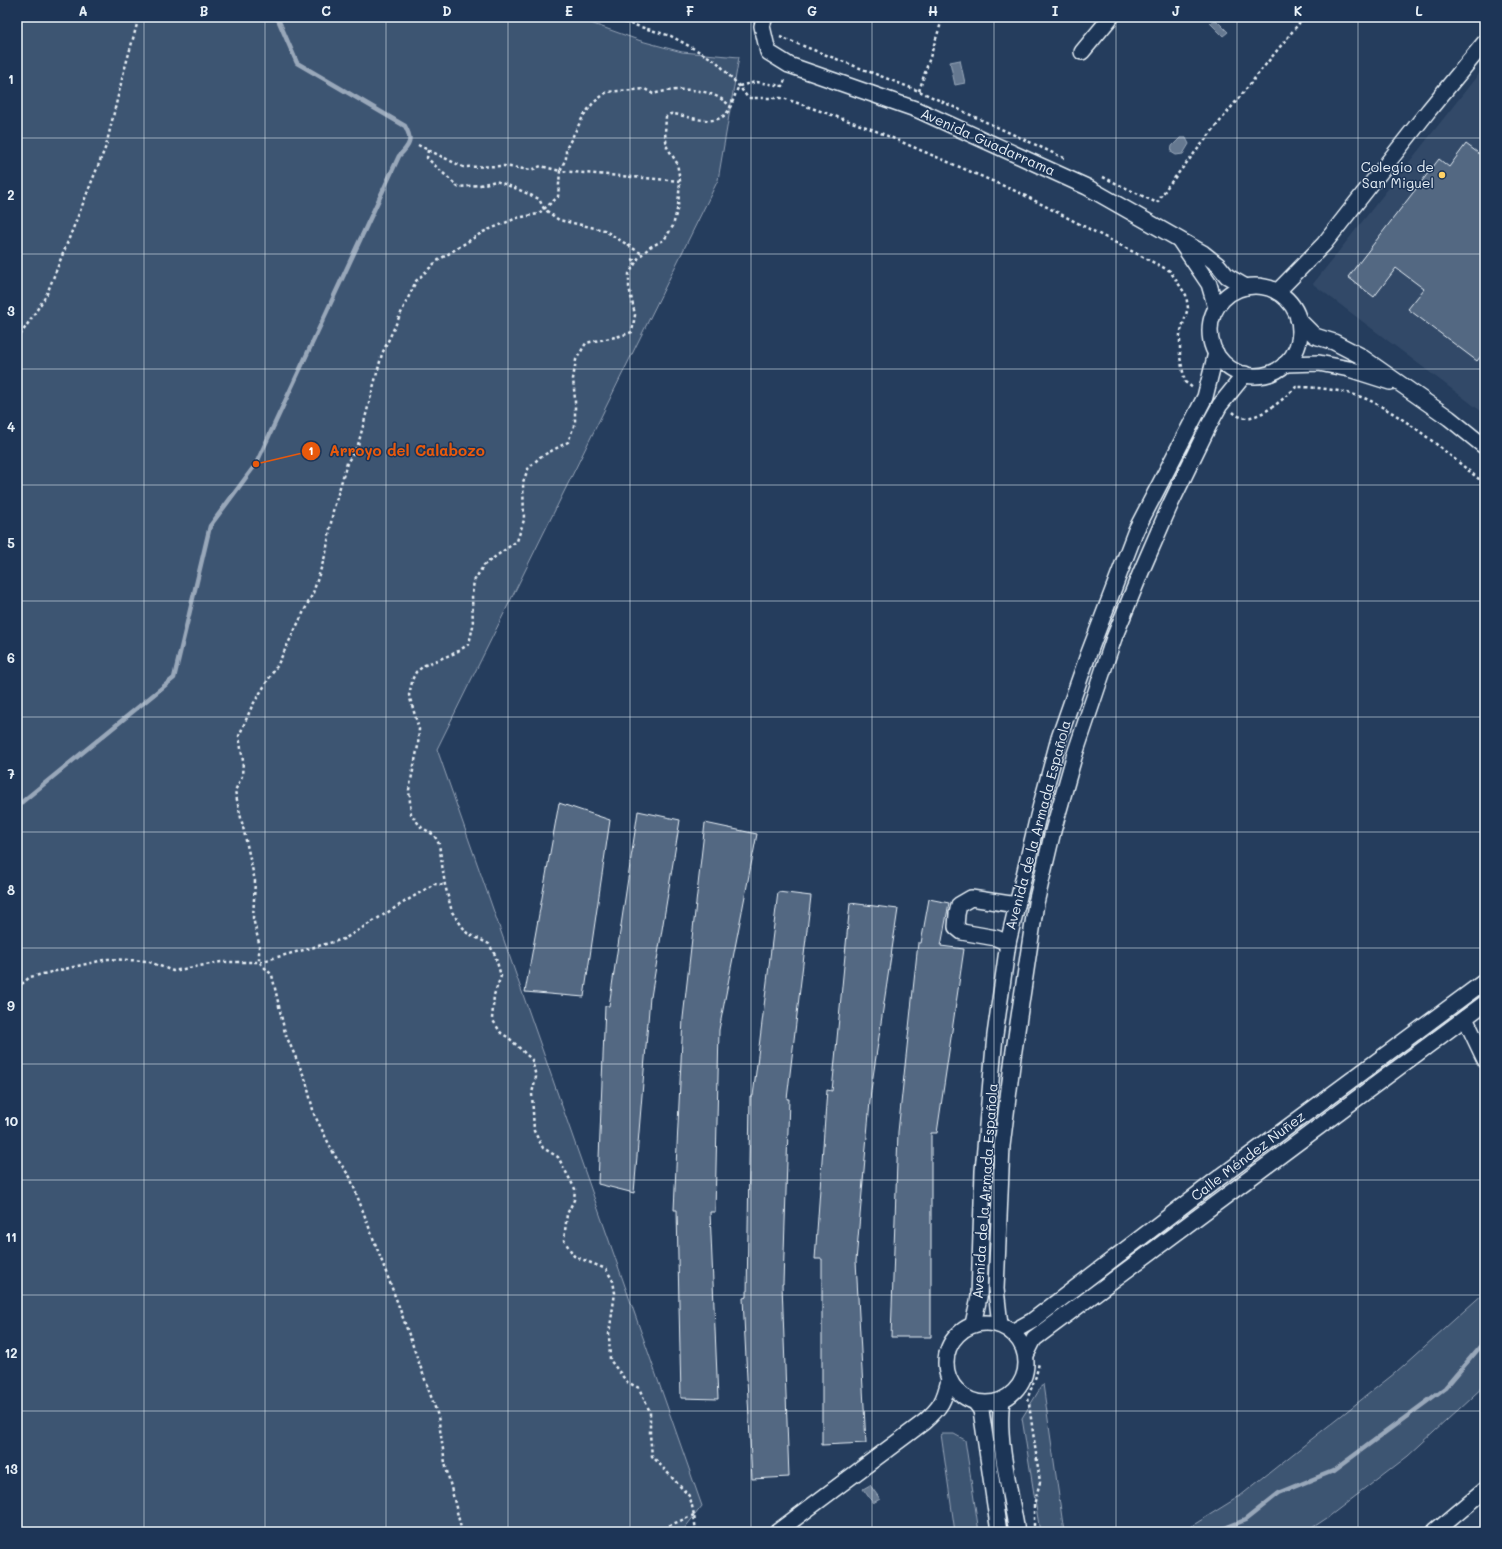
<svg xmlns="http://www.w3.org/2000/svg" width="1502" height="1549" viewBox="0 0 1502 1549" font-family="Mali,sans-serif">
<rect width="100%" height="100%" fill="#253d5d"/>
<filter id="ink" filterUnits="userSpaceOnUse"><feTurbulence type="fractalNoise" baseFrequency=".025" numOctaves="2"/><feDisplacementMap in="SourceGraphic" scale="8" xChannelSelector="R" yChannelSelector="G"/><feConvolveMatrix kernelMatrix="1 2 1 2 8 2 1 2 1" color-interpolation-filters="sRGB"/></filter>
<g filter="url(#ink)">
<!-- built -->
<path fill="#334a68" d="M1485 66V414L1313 284Z"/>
<!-- green -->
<g fill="#3e5472" stroke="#93a2b5">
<path d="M17 17H574L641 41 682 52 739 57 718 180 437 749 702 1506 684 1529 679 1532H17Z"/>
<path d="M1485 1292V1385L1408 1456 1327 1518 1306 1532H1182L1240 1496 1395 1373Z"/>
<path d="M1043 1384 1064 1532H1040L1022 1418Z"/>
<path d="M941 1434H954L965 1440 979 1532H955Z"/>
</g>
<!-- water -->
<g fill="#657890" stroke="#99a8ba">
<path d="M1215 19 1228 32 1223 36 1210 23Z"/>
<path d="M960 60 965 83 955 85 950 62Z"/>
<path d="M1180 138H1186L1189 144 1183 154 1176 155 1171 152 1172 146Z"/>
<path d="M870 1485 880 1499 873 1503 863 1489Z"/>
</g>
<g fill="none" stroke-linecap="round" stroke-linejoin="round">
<!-- stream -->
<g stroke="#99a8ba" stroke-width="4.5">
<path d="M17 806 174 678 210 526 256 464 399 156C410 145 413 140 405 126L297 63 277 17"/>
<path d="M1215 1532 1245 1520 1279 1493 1333 1471 1445 1388 1485 1341"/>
</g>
</g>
<!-- building -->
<g fill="#536782" stroke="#e8f1f8">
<path d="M1466 144 1485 158V351L1477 361 1408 309 1424 289 1396 268 1374 297 1348 277 1439 159 1449 167Z"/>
<path d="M559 803 610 820 584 997 525 992Z"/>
<path d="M638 811 680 820 651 997H650L634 1193 598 1184 605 1006H609Z"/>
<path d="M705 823 757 834 719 1030 715 1212H710L718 1399 681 1398 677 1210H674L683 1018Z"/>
<path d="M778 892 811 896 787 1099H789L783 1284H782L789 1477 752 1479 743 1298 747 1297 750 1096H753Z"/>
<path d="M929 899 949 903 941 946 964 949 937 1133H931V1337H891L898 1132 918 943H921Z"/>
<path d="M850 903 898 909 871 1090 856 1261 866 1443 822 1445V1259H815L827 1090 832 1091Z"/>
</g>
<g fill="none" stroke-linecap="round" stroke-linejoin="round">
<defs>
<g id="minor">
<path d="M765 17 762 26 768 52 789 65 918 110 1087 187 1203 253 1218 265 1227 276 1246 287"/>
<path d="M1082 52 1111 17"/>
<path d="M1180 241 1209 284 1216 308"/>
<circle cx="1255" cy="331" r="45"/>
<path d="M1277 292 1324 244 1429 110 1485 42"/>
<path d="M1298 319 1315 336 1334 342 1359 355 1449 418 1485 447"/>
<path d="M1285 364 1319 363 1349 369 1390 382"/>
<path d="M1008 943 996 938 962 932 956 927 957 914 959 905 971 898 1017 905"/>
<path d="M1465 1018 1485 1060"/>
<circle cx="986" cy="1363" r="40"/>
<path d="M973 1324 979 1297 983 1171 995 1035 1008 943 1038 816 1059 738 1087 658 1136 530 1205 397 1216 353"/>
<path d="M1000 1325 996 1289 1002 1146 1013 1057 1036 903 1053 831 1074 757 1114 638 1141 572 1171 503 1209 425 1220 405 1245 374"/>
<path d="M1012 1332 1032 1321 1215 1181 1485 981"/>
<path d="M1026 1355 1034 1339 1485 1003"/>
<path d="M1002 1400C996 1438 1011 1494 1017 1532"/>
<path d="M975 1402 981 1410 999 1532"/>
<path d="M777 1532 924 1422C941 1407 944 1401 949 1380"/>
<path d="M1435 1532 1485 1490"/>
</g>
</defs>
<!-- minor casing -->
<use href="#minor" stroke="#e8f1f8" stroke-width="18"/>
<!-- path -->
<g stroke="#e8f1f8" stroke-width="2.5" stroke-dasharray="3 3" stroke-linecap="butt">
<path d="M607 17 671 36 716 61 739 86 748 98H783L869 128 1020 193 1170 271 1186 295 1188 308 1180 334V357L1185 382 1193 388"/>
<path d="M780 37 919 91 1064 158"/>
<path d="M919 91 943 17"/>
<path d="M418 145 463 167 504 166 531 170 541 166 560 171 566 158V149L584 115 593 103 607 92 645 89 653 94C677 87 712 87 730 106"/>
<path d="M428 150 427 158 458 187 480 185 496 181 515 188 539 199 544 209 559 220 604 230 642 254"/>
<path d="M1103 177 1157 203 1168 186 1304 17"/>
<path d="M632 259 636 261"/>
<path d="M17 340 46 296 106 146 123 75 139 17"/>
<path d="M1233 412C1235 414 1238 416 1241 417 1258 422 1285 398 1296 387 1319 387 1350 391 1371 401 1413 422 1449 455 1485 484"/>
<path d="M17 988 30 977 108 959 147 961 173 971 221 962H259L344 939 434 884 445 885"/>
<path d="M462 1532 445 1463 438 1416 398 1304 350 1177 335 1156 314 1114 306 1081 285 1033 272 975 259 962V943L253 918 255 881 235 791 242 776 243 761 239 736 252 706 278 664 313 593 326 553 333 511 347 463 358 445 382 354 416 281 437 261 483 232 517 218 538 214 558 197 560 171 680 181"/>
<path d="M659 1532 668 1526 694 1515"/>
<path d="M696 1532 694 1515 690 1497 652 1456 650 1434V1412L639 1388 627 1382 610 1360 609 1334 615 1293 613 1281 606 1269 574 1256 564 1240 567 1214 574 1200 575 1189 558 1157 543 1148 534 1131 532 1093 536 1077 532 1060 509 1038 501 1033 492 1019 494 995 501 976 495 955 489 944 467 933 452 912 445 885 439 844 434 835 421 827 411 814 409 790 418 746 419 729 409 695 413 678 416 672 425 665 455 653 469 644 473 626 472 595 474 581 484 565 517 541 524 520 523 482 528 469 540 457 568 442 575 423V399L573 379 576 360 586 343C602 339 617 338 632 332L635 315 629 287V274L639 257 650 247 664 240 673 226 678 206 680 181 677 163 667 147 665 133 666 117C668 115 671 113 674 114 688 116 713 127 726 114 731 109 735 93 739 86L756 82 783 86 785 79"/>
<path d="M1034 1532V1505L1040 1482 1028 1397 1036 1376 1039 1363"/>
</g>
<!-- minor -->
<use href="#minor" stroke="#1d3557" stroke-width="15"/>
</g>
</g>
<!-- grid -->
<path fill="none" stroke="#e8f1f8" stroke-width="1" stroke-opacity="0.55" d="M144 17V1532M265 17V1532M386 17V1532M508 17V1532M630 17V1532M751 17V1532M872 17V1532M994 17V1532M1116 17V1532M1237 17V1532M1358 17V1532M17 138H1485M17 254H1485M17 369H1485M17 485H1485M17 601H1485M17 717H1485M17 832H1485M17 948H1485M17 1064H1485M17 1180H1485M17 1295H1485M17 1411H1485"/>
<!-- markers -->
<circle fill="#ffd166" stroke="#1d3557" stroke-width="1.5" cx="1442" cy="175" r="4"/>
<g text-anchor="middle" stroke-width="3" stroke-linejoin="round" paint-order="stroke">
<!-- street labels -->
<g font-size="14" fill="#e8f1f8" stroke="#1d3557">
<text transform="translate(988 142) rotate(24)" y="5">Avenida Guadarrama</text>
<text transform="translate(1038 825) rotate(-75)" y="5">Avenida de la Armada Española</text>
<text transform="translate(1248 1156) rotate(-37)" y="5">Calle Méndez Nuñez</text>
<text transform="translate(985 1191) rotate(-86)" y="5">Avenida de la Armada Española</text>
</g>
<!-- poi labels -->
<g font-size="14" fill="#e8f1f8" stroke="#1d3557" text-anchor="end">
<text x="1434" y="172">Colegio de<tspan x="1434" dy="16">San Miguel</tspan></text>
</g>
</g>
<!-- callouts -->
<path fill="none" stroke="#e8590c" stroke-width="1.5" d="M256 464L311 451"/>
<g fill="#e8590c" stroke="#1d3557" stroke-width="1.5">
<circle cx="256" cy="464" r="4"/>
<circle cx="311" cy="451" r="10"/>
</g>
<g font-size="12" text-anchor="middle" font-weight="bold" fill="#fff">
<text x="311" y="455">1</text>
</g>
<g font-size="15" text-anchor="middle" font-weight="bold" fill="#e8590c" stroke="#1d3557" stroke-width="3" stroke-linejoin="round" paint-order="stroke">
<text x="407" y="456">Arroyo del Calabozo</text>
</g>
<!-- margin -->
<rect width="1502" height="1549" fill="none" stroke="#1d3557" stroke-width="44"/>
<rect x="22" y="22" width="1458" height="1505" fill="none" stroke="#e8f1f8" stroke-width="1.5"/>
<g font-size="13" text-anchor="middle" font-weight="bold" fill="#e8f1f8">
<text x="83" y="16">A</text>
<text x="204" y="16">B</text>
<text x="326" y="16">C</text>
<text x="447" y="16">D</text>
<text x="569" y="16">E</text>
<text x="690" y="16">F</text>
<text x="812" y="16">G</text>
<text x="933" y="16">H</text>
<text x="1055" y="16">I</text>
<text x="1176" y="16">J</text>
<text x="1298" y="16">K</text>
<text x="1419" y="16">L</text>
<text x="11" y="84">1</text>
<text x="11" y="200">2</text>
<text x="11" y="316">3</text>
<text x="11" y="432">4</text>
<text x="11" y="548">5</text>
<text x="11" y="663">6</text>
<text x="11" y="779">7</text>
<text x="11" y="895">8</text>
<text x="11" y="1011">9</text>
<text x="11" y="1126">10</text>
<text x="11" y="1242">11</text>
<text x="11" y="1358">12</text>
<text x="11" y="1474">13</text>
</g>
</svg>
